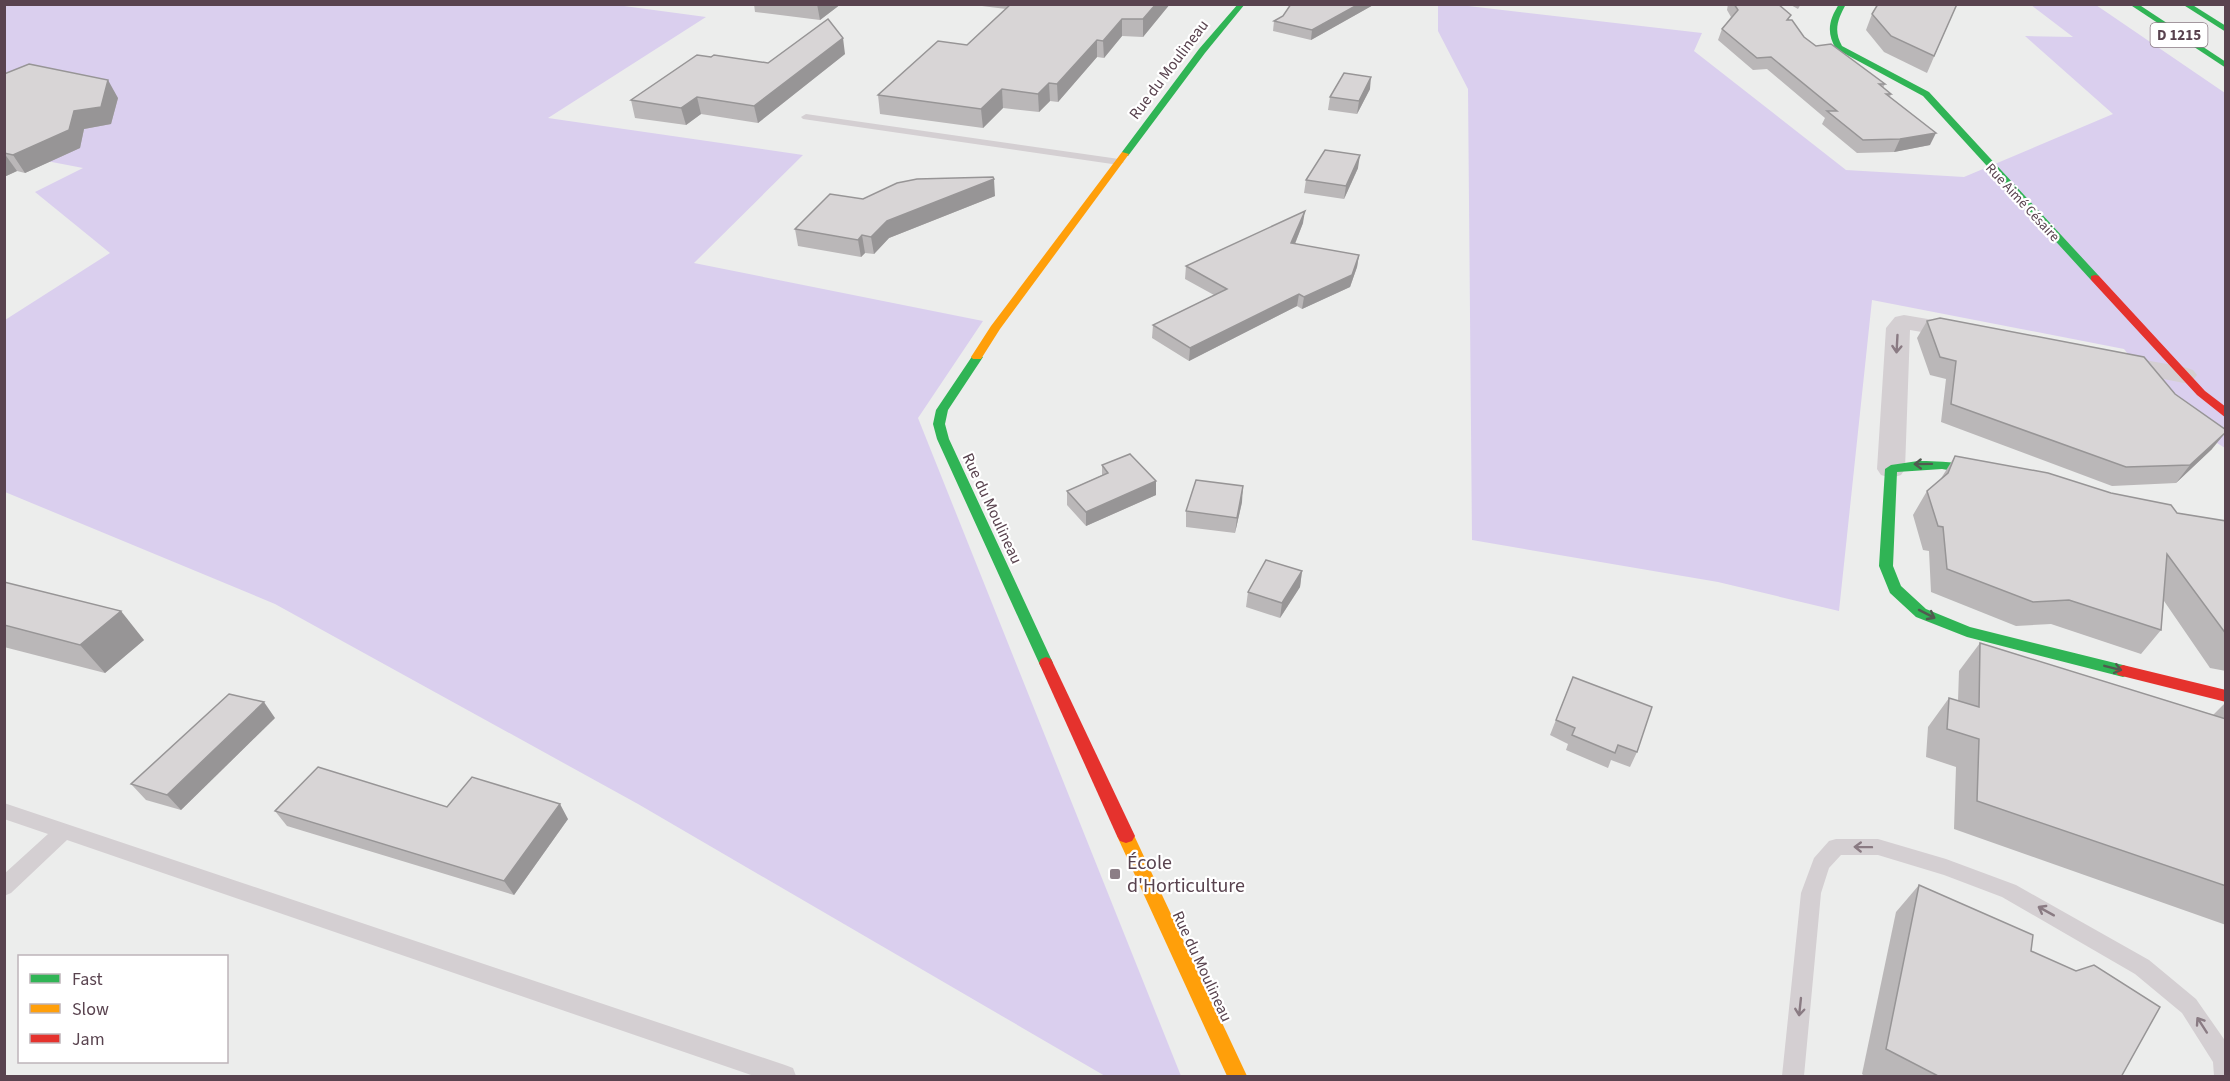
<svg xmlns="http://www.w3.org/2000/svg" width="2230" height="1081" viewBox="0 0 2230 1081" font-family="'Source Sans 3',sans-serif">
<rect width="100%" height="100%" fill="#ecedec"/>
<!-- green -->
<g fill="#dacfee">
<path d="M609 4 706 17 548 118 803 155 694 263 983 321 918 418 1181 1076H1105L638 804 275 604 5 492V320L110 253 35 192 83 168 5 153 4 5Z"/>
<path d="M1451 4 1702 33 1694 51 1846 170 1964 177 2113 114 2025 36 2073 37 2031 5H2096L2225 93V448C2179 420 2157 391 2124 349L1872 300 1839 611 1718 582 1472 540 1468 89 1438 31V5Z"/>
</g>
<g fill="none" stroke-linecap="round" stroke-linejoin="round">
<!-- lane -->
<g fill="#d4cfd2" fill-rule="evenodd">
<path d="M806 114 1119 159 1124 162 1119 165 803 119 801 117Z"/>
<path d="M4 803 785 1065 793 1068 796 1076H754L67 840 11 893 4 896V874L48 834 4 819Z"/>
<path d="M1836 839H1878L1946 859 2016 885 2149 960 2196 999 2226 1042V1076H2214L2213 1062 2182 1013 2135 974 2002 897 1944 875 1878 855H1841L1829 868 1821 893 1804 1076H1782L1801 893 1814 858 1829 841Z"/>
</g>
<!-- street -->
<g fill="#d4cfd2" fill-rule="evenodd">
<path d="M1904 315 1963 325 1972 327 1975 332 1972 337 1963 339 1910 330 1905 469 1901 475 1891 478 1881 475 1877 469 1886 328 1895 317Z"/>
<path d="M2116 355 2184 367 2193 370 2197 375 2193 380 2184 383 2107 368 2103 363 2107 358Z"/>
</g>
<!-- fast -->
<g fill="#30b455" fill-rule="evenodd">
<path d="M1238 4H1245L1205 53 1128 156H1122V152L1199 49Z"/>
<path d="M1839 4H1846C1838 19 1833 30 1842 46L1929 92 2099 276V280H2091L1923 96 1836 49C1826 32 1829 20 1839 4Z"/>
<path d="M2129 4H2138L2226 62V68Z"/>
<path d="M2182 4H2191L2226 26V32Z"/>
<path d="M977 354 983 357 948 410 945 424 949 439 1053 663 1051 667H1041L1039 663 937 439 933 424 936 410 973 355Z"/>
<path d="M1918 461C1936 461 1989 463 2000 474L1994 478 1942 469 1897 472 1893 566 1901 586 1926 609 1970 627 2123 665 2128 667 2131 671 2128 675 2123 677 1967 637 1916 617 1890 593 1879 566 1885 469 1891 465Z"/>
</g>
<!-- slow -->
<g fill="#ff9f0a" fill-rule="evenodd">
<path d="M1122 152 1129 154 1000 329 981 359H973L971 357 991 326Z"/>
<path d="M1126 829 1132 831 1247 1076H1227L1117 836 1120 831Z"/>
</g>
<!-- jam -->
<g fill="#e5322d" fill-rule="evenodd">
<path d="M2095 275 2099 276 2205 391 2226 407V418L2197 395 2091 280V276Z"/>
<path d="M1046 657 1051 659 1053 663 1135 836 1132 841 1126 843 1120 841 1117 836 1039 663 1041 659Z"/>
<path d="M2123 665 2226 690V702L2118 675 2115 671 2118 667Z"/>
</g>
</g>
<!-- wall -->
<g fill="#bab7b8">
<path d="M754 4H841L820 20 755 12Z"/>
<path d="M966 4H1170L1143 37 1122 36 1104 58 1097 57 1058 102 1050 101 1039 112 1003 108 983 128 880 114 878 95 967 45 1006 9Z"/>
<path d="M1375 4 1311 40 1273 31 1274 21 1283 16Z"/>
<path d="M1728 4H1780L1779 6 1789 20 1804 37 1816 46 1885 84 1883 88 1891 94 1890 97 1930 145 1894 152 1857 153 1822 124 1825 118 1767 69 1753 70 1718 40 1722 29 1731 17 1727 10Z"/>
<path d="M1789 4H1801L1798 9Z"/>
<path d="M1957 4 1927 73 1884 52 1866 30 1872 14Z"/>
<path d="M845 54 758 123 701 114 686 125 635 118 631 100 711 57 768 63Z"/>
<path d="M4 74 118 98 111 124 84 129 80 148 25 173 17 171 4 177Z"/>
<path d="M1370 89 1357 114 1328 110 1330 97Z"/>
<path d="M1358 168 1344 199 1304 193 1306 180Z"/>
<path d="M995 196 889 238 874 254 865 253 861 257 798 246 795 229 863 199Z"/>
<path d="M1303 223 1295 244 1359 255 1357 267 1350 287 1302 309 1297 306 1189 361 1152 338 1153 325 1214 295 1185 279 1186 266Z"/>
<path d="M1927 321 2212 449 2176 483 2112 486 1941 422 1946 379 1930 375 1917 338Z"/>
<path d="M1955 456 2177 513 2226 521V671L2210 668 2164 601 2161 630 2141 654 2051 624 2016 626 1931 592 1929 551 1923 550 1913 515 1927 491 1940 480Z"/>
<path d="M1102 465 1156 495 1086 526 1067 505V491L1102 475Z"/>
<path d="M1242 502 1235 533 1186 527V511Z"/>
<path d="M1302 571 1300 587 1280 618 1246 607 1248 592Z"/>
<path d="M4 582 144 640 105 673 4 647Z"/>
<path d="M1980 643 2213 715 2226 702V925L1954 829 1956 767 1926 757 1928 727 1949 698 1958 701 1959 671Z"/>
<path d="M1573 677 1637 752 1630 767 1611 760 1608 768 1566 750 1568 744 1550 735Z"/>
<path d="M275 718 181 810 146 800 131 784Z"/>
<path d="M447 807 568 819 514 895 287 826 275 811Z"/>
<path d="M1919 885 2031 951 2121 1077H1866L1862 1074 1896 912Z"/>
</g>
<!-- shaded-wall -->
<g fill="#979596">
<path d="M817 4H841L820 20Z"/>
<path d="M1156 4H1170L1143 37V19Z"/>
<path d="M1359 4H1375L1311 40 1312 30Z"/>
<path d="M1122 19V36L1104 58 1103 41Z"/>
<path d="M843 38 845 54 758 123 754 106Z"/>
<path d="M1097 40V57L1058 102 1057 84Z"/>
<path d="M1371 77 1370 89 1357 114 1359 101Z"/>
<path d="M108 80 118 98 111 124 84 129 80 148 25 173 13 155 74 111Z"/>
<path d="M1049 83 1050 101 1039 112 1038 94Z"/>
<path d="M1002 89 1003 108 983 128 981 109Z"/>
<path d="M697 97 701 114 686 125 681 108Z"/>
<path d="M1936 133 1930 145 1894 152 1900 139Z"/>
<path d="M4 153 17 171 4 177Z"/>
<path d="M1360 155 1358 168 1344 199 1346 186Z"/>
<path d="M994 179 995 196 889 238 874 254 871 237 887 221Z"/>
<path d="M1305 211 1303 223 1290 256 1291 243Z"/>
<path d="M862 235 865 253 861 257 858 240Z"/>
<path d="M1359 255 1357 267 1350 287 1302 309 1304 297Z"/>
<path d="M1299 294 1297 306 1189 361 1190 348Z"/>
<path d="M2226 432 2212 449 2176 483 2190 465Z"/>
<path d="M1156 481V495L1086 526V512Z"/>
<path d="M1243 486 1242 502 1235 533 1237 518Z"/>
<path d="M1302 571 1300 587 1280 618 1282 603Z"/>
<path d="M121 611 144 640 105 673 80 645Z"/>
<path d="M264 702 275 718 181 810 167 795Z"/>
<path d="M560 804 568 819 514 895 504 881Z"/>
</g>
<!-- building -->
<g fill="#d8d5d6" stroke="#979596" stroke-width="1.5">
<path d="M1011 4H1156L1143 19H1122L1103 41 1097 40 1057 84 1049 83 1038 94 1002 89 981 109 878 95 938 41 967 45Z"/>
<path d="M1291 4H1359L1312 30 1274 21 1283 16Z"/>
<path d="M1734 4H1778L1791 15 1787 20H1792L1804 37 1816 46 1831 44 1885 84H1879L1891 94H1886L1936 133 1900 139 1863 140 1827 111H1837L1771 57 1757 58 1722 29 1738 10Z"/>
<path d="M1878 4H1957L1934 56 1891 36 1872 14Z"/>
<path d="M828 19 843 38 754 106 697 97 681 108 631 100 697 55 711 57 714 55 768 63Z"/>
<path d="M29 64 108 80 101 107 74 111 69 130 13 155 4 153V74Z"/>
<path d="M1344 73 1371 77 1359 101 1330 97Z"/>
<path d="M1325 150 1360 155 1346 186 1306 180Z"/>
<path d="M993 177 994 179 887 221 871 237 862 235 858 240 795 229 830 194 863 199 897 183 917 179Z"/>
<path d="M1305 211 1291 243 1359 255 1352 275 1304 297 1299 294 1190 348 1153 325 1227 289 1186 266Z"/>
<path d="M1940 318 2144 357 2175 394 2226 430V432L2190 465 2126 467 1951 404 1956 361 1940 357 1927 321Z"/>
<path d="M1130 454 1156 481 1086 512 1067 491 1108 473 1102 465Z"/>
<path d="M1955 456 2048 473 2111 493 2171 505 2177 513 2226 521V634L2167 554 2161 630 2069 600 2033 602 1947 569 1943 527 1938 526 1927 491 1948 473Z"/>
<path d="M1196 480 1243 486 1237 518 1186 511Z"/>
<path d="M1266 560 1302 571 1282 603 1248 592Z"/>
<path d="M4 582 121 611 80 645 4 625Z"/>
<path d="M1980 643 2226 719V886L1977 801 1979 739 1947 729 1949 698 1979 707Z"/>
<path d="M1573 677 1652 707 1637 752 1618 745 1615 753 1572 735 1575 728 1556 720Z"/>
<path d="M229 694 264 702 167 795 131 784Z"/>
<path d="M318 767 447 807 472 777 560 804 504 881 275 811Z"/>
<path d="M1919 885 2033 935 2031 951 2076 971 2094 965 2160 1007 2121 1077H1940L1886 1049Z"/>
</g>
<!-- one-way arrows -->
<defs><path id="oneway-shaft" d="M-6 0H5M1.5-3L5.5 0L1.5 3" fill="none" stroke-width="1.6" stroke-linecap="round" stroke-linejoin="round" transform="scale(1.5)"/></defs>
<g stroke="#8a7b83">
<use href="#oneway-shaft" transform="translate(1897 344) rotate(93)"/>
<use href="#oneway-shaft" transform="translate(1863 847) rotate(-179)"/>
<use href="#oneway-shaft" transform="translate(2046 911) rotate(-151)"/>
<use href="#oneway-shaft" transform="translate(1800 1007) rotate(96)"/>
<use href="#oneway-shaft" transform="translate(2202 1025) rotate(-123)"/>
</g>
<g stroke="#515a50">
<use href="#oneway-shaft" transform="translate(1923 464) rotate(179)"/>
<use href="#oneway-shaft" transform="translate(1927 614) rotate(27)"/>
<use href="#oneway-shaft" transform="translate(2113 668) rotate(14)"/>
</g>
<!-- markers -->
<rect fill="#8c7e86" stroke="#fff" stroke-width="2" x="1109" y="868" width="12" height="12" rx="3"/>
<g text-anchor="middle" stroke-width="4.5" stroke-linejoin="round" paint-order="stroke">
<!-- far-street labels -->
<g font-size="14" fill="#59434f" stroke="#fff">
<text transform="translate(2023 202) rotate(47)" y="5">Rue Aimé Césaire</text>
</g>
<!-- shield labels -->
<rect fill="#fff" stroke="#8b7b84" stroke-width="1.5" x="2150.5" y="23" width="57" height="24" rx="4.5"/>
<g font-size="15" font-weight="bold" fill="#59434f">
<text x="2179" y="40">D 1215</text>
</g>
<!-- street labels -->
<g font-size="16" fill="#59434f" stroke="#fff">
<text transform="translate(1168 69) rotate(-53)" y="6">Rue du Moulineau</text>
<text transform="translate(993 508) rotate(65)" y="6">Rue du Moulineau</text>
<text transform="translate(1203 966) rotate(65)" y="6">Rue du Moulineau</text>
</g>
<!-- near-poi labels -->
<g font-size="20" fill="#59434f" stroke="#fff" text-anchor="start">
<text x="1127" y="869">École<tspan x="1127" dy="23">d'Horticulture</tspan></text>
</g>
</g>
<!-- border -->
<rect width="2230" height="1081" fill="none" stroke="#59434f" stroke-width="12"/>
<!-- legend -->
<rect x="18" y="955" width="210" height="108" fill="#ffffff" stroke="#bdb4b9" stroke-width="1.5"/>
<rect x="30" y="974" width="30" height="9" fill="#30b455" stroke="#bdb4b9" stroke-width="1.5"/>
<text x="72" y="985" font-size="18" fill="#59434f">Fast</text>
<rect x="30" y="1004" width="30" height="9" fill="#ff9f0a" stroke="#bdb4b9" stroke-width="1.5"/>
<text x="72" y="1015" font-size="18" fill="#59434f">Slow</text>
<rect x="30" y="1034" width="30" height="9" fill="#e5322d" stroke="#bdb4b9" stroke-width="1.5"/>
<text x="72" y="1045" font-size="18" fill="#59434f">Jam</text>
</svg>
